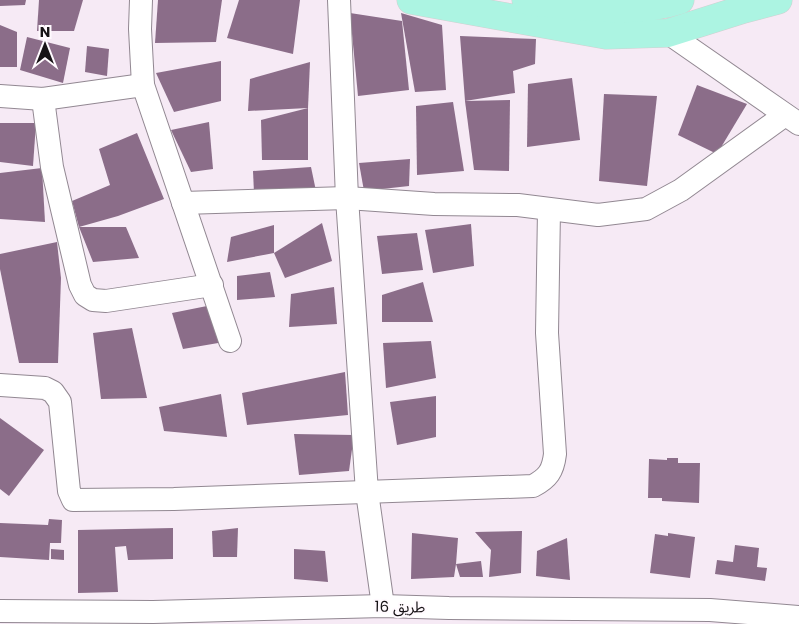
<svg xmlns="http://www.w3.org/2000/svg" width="799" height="624" viewBox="0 0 799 624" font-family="Poppins,'Noto Sans Arabic',sans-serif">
<rect width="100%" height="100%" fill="#f6eaf5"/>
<!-- building -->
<g fill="#8b6d89">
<path d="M0 0H26L25 5 0 6Z"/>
<path d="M39 0H83L74 31H37Z"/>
<path d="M158 0H222L216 42 155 43Z"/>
<path d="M239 0H300L293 54 227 38Z"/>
<path d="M350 13 402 21 409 90 358 96Z"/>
<path d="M401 13 442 25 446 90 415 92Z"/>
<path d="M0 25 17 32V67H0Z"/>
<path d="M460 36 536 39 535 64 513 71 515 93 465 101Z"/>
<path d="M27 37 70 48 63 83 20 70Z"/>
<path d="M87 46 109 49 107 76 85 72Z"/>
<path d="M221 61V101L174 112 156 73Z"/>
<path d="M310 62 308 108 248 111 250 79Z"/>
<path d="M572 78 580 140 527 147 528 84Z"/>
<path d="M697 85 747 104 717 154 678 135Z"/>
<path d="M604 94 657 96 647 186 599 181Z"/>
<path d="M510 100 509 171 474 170 465 101Z"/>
<path d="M453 102 464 171 417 175 416 106Z"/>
<path d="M308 108V160H262L261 120Z"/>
<path d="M209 122 213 169 191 172 171 130Z"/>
<path d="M0 123H36L33 166 0 162Z"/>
<path d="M137 133 164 199 118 216 79 227H126L139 258 93 262 79 227 72 201 110 185 99 149Z"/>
<path d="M410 159 409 186 364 191 359 163Z"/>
<path d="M311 167 316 191 254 193 253 171Z"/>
<path d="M42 168 45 222 0 219V173Z"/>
<path d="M322 223 332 261 285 278 274 253Z"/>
<path d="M471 224 474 266 433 273 425 230Z"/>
<path d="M274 225V253L227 262 231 237Z"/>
<path d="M417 233 423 270 382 274 377 236Z"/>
<path d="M57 242 61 278 58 363H19L0 269V254Z"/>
<path d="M270 272 275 297 237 300V276Z"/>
<path d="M423 282 433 322H382V295Z"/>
<path d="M334 287 337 324 289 327 291 294Z"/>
<path d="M207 306 230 341 183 349 172 313Z"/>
<path d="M132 328 147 398 101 399 93 333Z"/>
<path d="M431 341 436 378 386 388 383 343Z"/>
<path d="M345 372 348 415 247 425 242 393Z"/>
<path d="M221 394 227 437 164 431 159 407Z"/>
<path d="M436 396V437L397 445 390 402Z"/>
<path d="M0 418 44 450 9 496 0 489Z"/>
<path d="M294 434 354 435 349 471 299 475Z"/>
<path d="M667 458H678V463H700L699 503 662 501V498H648L649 459 667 460Z"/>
<path d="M49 519 62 520 61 543H50L49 560 0 557V523L48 525Z"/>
<path d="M173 528V559L128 560 126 546 115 547 118 592 78 593V530Z"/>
<path d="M238 528 237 557H213L212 531Z"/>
<path d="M522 531 521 573 489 577 491 550 475 532Z"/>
<path d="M412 533 458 538 456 564 481 561 483 577H460L456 564 454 577 411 579Z"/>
<path d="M668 533 695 537 690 578 650 573 655 534 668 536Z"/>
<path d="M567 538 570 580 536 576 537 551Z"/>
<path d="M735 545 759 548 757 567 767 568 765 581 715 574 717 560 733 562Z"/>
<path d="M51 549 64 550V560L51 559Z"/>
<path d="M294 549 325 551 328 582 294 579Z"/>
</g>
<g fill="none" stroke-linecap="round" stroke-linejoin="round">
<defs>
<g id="minor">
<path d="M141 0 140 29 143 85 230 341"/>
<path d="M339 0 347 198 367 492 383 606"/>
<path d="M668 33 799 124"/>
<path d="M0 96 43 99 143 85"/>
<path d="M43 99 52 167 80 285 85 295 93 300 106 301 212 285"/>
<path d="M183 203 347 198 434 204 518 205 598 215 646 209 681 190 785 115"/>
<path d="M0 385 45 388 53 392 60 402 69 491 73 500 174 499 533 486C548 478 553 471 555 454L547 333 549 210"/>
<path d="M0 611 153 612 383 606 449 608 710 610 799 617"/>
</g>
<g id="major">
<path d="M411 0 606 35 668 33 744 9 778 0"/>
<path d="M526 0 538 2C585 6 634 15 680 0"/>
</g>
</defs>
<!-- minor casing -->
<use href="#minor" stroke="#928892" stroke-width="24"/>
<!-- major casing -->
<use href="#major" stroke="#d1d0d0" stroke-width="29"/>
<!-- minor -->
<use href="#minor" stroke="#fff" stroke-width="22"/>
<!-- major -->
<use href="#major" stroke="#acf4e2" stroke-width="28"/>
</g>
<g text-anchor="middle" stroke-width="4" stroke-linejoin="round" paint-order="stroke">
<!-- street labels -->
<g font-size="15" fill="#171316" stroke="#fffafe">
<text transform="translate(400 607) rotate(1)" y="5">طريق 16</text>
</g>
</g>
<!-- north arrow -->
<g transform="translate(45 45)" stroke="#fffafe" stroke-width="4" paint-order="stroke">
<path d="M0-4L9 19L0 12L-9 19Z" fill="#171316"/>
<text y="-8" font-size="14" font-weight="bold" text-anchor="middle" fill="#171316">N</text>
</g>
</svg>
